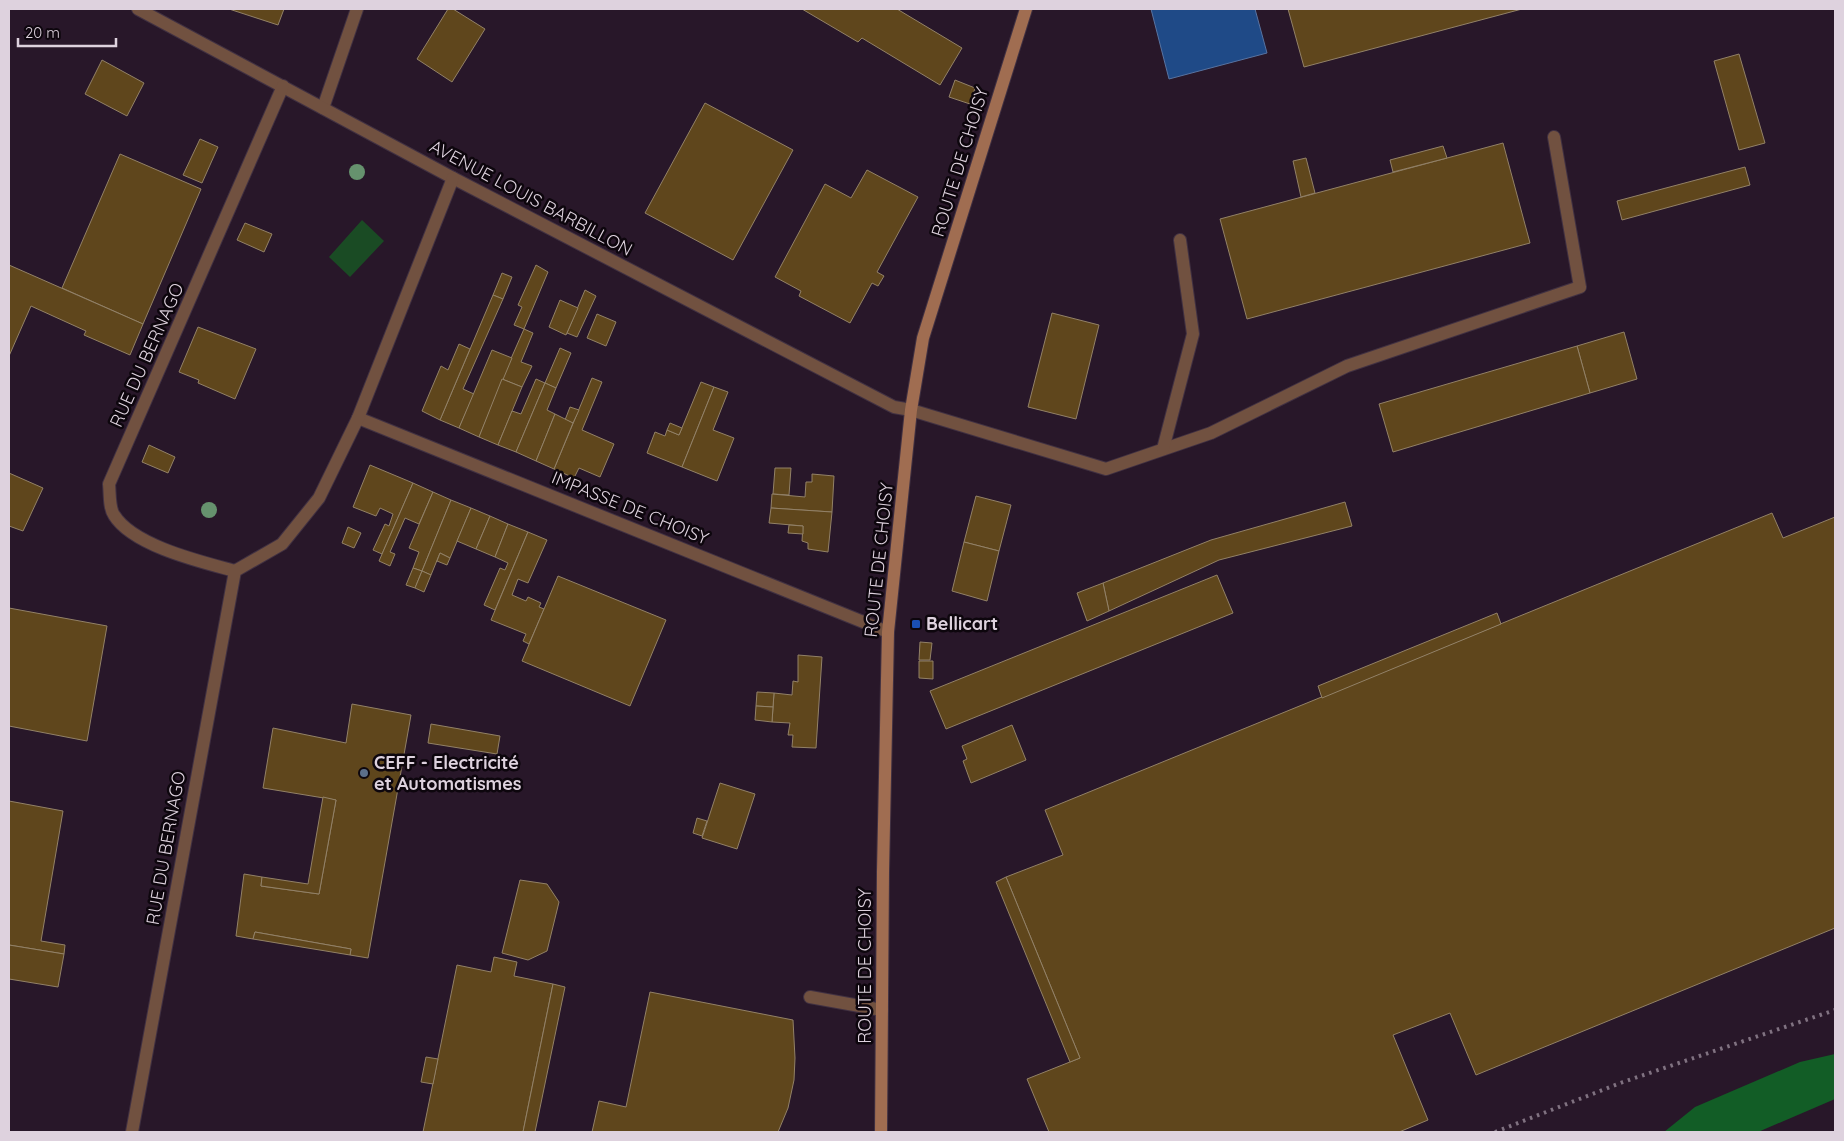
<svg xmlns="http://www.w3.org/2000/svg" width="1844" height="1141" viewBox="0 0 1844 1141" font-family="Quicksand,sans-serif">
<rect width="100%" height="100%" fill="#281729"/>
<!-- green -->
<path fill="#1a4b24" d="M362 220 384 241 350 277 329 257Z"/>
<!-- forest -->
<path fill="#125d26" d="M1835 1054V1099L1758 1132H1664L1695 1107 1800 1062Z"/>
<!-- water -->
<path fill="#1f4a87" stroke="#5873a1" d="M1151 9H1255L1267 53 1169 79Z"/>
<!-- building -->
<g fill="#5f461c" stroke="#928167">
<path d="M229 9H284L278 25Z"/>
<path d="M448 9H453L485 29 452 82 417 59Z"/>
<path d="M802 9H897L962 48 940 85 862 38 858 42Z"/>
<path d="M1288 9H1522L1304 67Z"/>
<path d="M1739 54 1765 143 1739 150 1714 61Z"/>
<path d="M102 60 144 83 127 116 85 94Z"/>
<path d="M955 80 975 88 970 104 949 97Z"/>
<path d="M705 103 793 150 733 260 645 213Z"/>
<path d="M200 139 218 147 202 183 183 175Z"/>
<path d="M1503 143 1530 243 1247 319 1220 219Z"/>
<path d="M1443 146 1447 158 1393 172 1390 160Z"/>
<path d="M120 154 201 189 143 324 62 288Z"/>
<path d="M1306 158 1315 193 1301 197 1293 161Z"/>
<path d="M1745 167 1750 185 1622 220 1617 201Z"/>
<path d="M867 170 918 197 877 272 884 276 878 286 872 283 850 323 799 296 801 291 775 277 825 184 851 198Z"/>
<path d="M245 223 272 234 264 252 237 240Z"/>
<path d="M9 265 143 324 130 355 84 335 86 331 31 306 9 356Z"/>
<path d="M536 265 548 272 524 329 514 325 522 307 518 305Z"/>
<path d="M502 273 512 277 503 299 493 295Z"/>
<path d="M585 290 596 296 577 337 567 333Z"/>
<path d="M493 295 503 299 463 389 474 394 459 428 440 420Z"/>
<path d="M560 300 578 308 566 335 549 327Z"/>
<path d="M1052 313 1099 325 1076 419 1028 407Z"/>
<path d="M597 314 616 322 606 346 587 338Z"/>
<path d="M198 327 256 349 235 399 198 383 199 380 179 372Z"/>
<path d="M524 329 533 333 521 362 532 366 522 387 502 379Z"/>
<path d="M1624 332 1637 379 1590 393 1577 346Z"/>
<path d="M459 344 470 349 440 420 422 411 441 366 448 370Z"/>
<path d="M1577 346 1590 393 1393 452 1379 404Z"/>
<path d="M560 348 571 353 556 388 545 383Z"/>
<path d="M492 350 512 358 479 437 459 428Z"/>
<path d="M592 378 602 382 582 430 614 444 600 477 579 468 574 478 554 469Z"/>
<path d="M502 379 522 387 498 445 479 437Z"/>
<path d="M536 379 545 383 516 452 498 445 512 411 521 414Z"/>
<path d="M701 382 714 387 682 467 647 453 655 432 665 436 667 430 679 435Z"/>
<path d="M545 383 556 388 547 410 555 414 536 461 516 452Z"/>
<path d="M714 387 728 392 713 430 734 438 717 481 682 467Z"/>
<path d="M570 407 579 410 573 423 565 420Z"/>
<path d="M555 414 573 423 554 469 536 461Z"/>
<path d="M670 423 682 428 679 435 667 430Z"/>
<path d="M149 445 175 457 168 473 142 462Z"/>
<path d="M370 465 413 483 382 554 373 550 385 524 389 526 393 514 380 508 376 516 353 507Z"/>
<path d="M775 468H791L789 495 773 494Z"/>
<path d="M9 473 43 488 23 531 9 526Z"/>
<path d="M812 474 834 476 832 512 771 508 772 494 805 497 806 482H812Z"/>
<path d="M413 483 433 492 419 524 405 518 390 552 395 554 390 566 379 561Z"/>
<path d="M433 492 451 500 422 571 413 568 419 552 409 548Z"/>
<path d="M976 496 1011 505 999 551 964 542Z"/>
<path d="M451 500 471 508 450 558 440 553 431 575 422 571Z"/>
<path d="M1345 502 1352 526 1219 560 1109 611 1103 583 1211 540Z"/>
<path d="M471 508 490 516 476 549 457 541Z"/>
<path d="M771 508 832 512 828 552 808 549V543L802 541 803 526 769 523Z"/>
<path d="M1772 513 1783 538 1835 517V928L1476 1075 1450 1013 1393 1035 1428 1120 1399 1132H1049L1027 1079 1080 1058 1006 877 1063 855 1045 810Z"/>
<path d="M490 516 508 524 495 557 476 549Z"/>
<path d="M508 524 528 532 495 610 484 605 500 568 505 570 508 563 495 557Z"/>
<path d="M789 525 803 526V534L788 533Z"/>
<path d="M348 527 361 533 354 548 342 543Z"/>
<path d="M528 532 547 540 528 583 518 579 512 595 526 601 528 597 541 603 539 607 544 609 529 644 523 641 526 634 491 620Z"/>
<path d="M964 542 999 551 987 601 952 591Z"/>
<path d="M440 553 450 558 447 565 437 561Z"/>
<path d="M413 568 422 571 415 588 406 585Z"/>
<path d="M422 571 431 575 424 592 415 588Z"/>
<path d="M1217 575 1233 613 946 729 930 691Z"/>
<path d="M558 576 666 620 630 706 522 661Z"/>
<path d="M1103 583 1109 611 1087 621 1077 593Z"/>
<path d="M9 608 107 626 87 741 9 726Z"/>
<path d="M1497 613 1501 624 1322 698 1318 686Z"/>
<path d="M920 642 932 643 930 660H919Z"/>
<path d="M798 655 822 657 816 748 792 747 793 735H788L790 723 772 722 774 693 792 695 793 681 798 682Z"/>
<path d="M919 661H933V679L919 678Z"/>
<path d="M757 692 774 693 773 707 756 706Z"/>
<path d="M352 704 411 715 368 958 350 955 351 949 255 932 253 939 236 936 244 874 262 877 261 886 319 894 336 800 263 788 273 728 346 743Z"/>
<path d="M756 706 773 707 772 722 755 720Z"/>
<path d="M431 724 500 736 497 754 428 743Z"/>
<path d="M1012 725 1026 760 971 783 963 761 967 759 962 746Z"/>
<path d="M720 783 755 794 737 849 702 838Z"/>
<path d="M323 797 336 800 319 894 261 886 262 877 308 884Z"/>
<path d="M9 801 63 811 41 941 65 945 64 954 9 945Z"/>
<path d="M697 818 707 821 702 836 693 833Z"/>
<path d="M1006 877 1080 1058 1070 1062 996 882Z"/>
<path d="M520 880 547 884 559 902 547 951 528 960 502 953Z"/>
<path d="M255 932 351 949 350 955 253 939Z"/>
<path d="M9 945 64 954 58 987 9 979Z"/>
<path d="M494 957 517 962 514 976 553 984 523 1132H423L457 965 491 972Z"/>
<path d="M553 984 565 987 535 1132H523Z"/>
<path d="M650 992 793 1020 795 1058 794 1080 788 1108 778 1132H592L599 1101 626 1107Z"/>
<path d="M426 1057 438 1059 433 1084 421 1082Z"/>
</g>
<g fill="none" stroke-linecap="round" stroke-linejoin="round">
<defs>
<g id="lane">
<path d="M323 108 357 9"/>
<path d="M911 410 1106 469 1211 433 1347 366 1580 287 1554 137"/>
<path d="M1163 449 1193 334 1180 240"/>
<path d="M810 997 882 1010"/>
</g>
<g id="street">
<path d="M138 9 453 178 894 407 911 410"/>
<path d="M358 418 888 632"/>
<path d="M235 571C202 562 133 546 114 515 109 508 110 493 109 484L283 86"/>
<path d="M132 1132 235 571 282 544 319 498 358 418 453 178"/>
</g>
<path id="secondary" d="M881 1132 883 872 888 632 911 410 923 338 1026 9"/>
</defs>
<!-- lane casing -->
<use href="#lane" stroke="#413142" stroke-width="14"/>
<!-- street casing -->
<use href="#street" stroke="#413142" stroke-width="14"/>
<!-- secondary casing -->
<use href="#secondary" stroke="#413142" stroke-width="14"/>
<!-- lane -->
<use href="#lane" stroke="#715140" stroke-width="12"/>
<!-- street -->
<use href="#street" stroke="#715140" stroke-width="12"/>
<!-- secondary -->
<use href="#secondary" stroke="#a06d51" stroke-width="12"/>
<!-- rail -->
<path stroke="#807281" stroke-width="4" stroke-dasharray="2.5 5" stroke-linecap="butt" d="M1495 1132 1623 1082 1835 1010"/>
</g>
<!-- trees -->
<g fill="#66926e">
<circle cx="357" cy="172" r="8"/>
<circle cx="209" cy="510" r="8"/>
</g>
<!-- markers -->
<rect fill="#1a4fb4" stroke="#0d060d" stroke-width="2" x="911" y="619" width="10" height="10" rx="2.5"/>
<circle fill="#5c6f8a" stroke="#0d060d" stroke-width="2" cx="364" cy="773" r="5"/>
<g text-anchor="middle" stroke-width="5" stroke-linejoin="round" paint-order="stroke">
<!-- street labels -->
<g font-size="18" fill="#ded2de" stroke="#0d060d">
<text transform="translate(960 162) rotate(-73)" y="6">ROUTE DE CHOISY</text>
<text transform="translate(531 198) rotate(28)" y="6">AVENUE LOUIS BARBILLON</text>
<text transform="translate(147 355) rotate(-66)" y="6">RUE DU BERNAGO</text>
<text transform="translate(630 508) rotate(22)" y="6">IMPASSE DE CHOISY</text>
<text transform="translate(879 560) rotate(-84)" y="6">ROUTE DE CHOISY</text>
<text transform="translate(166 848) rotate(-80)" y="6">RUE DU BERNAGO</text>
<text transform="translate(865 966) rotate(-90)" y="6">ROUTE DE CHOISY</text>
</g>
<!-- poi labels -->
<g font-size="18" font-weight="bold" fill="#ded2de" stroke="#0d060d" text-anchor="start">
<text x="926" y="630">Bellicart</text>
<text x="374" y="769">CEFF - Electricité<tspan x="374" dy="21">et Automatismes</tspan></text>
</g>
</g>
<!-- border -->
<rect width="1844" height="1141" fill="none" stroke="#ded2de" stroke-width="20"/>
<!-- scale -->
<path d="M18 38v8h98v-8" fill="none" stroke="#ded2de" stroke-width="2.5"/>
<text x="25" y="38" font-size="15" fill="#ded2de" stroke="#0d060d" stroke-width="4" paint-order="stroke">20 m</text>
</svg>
